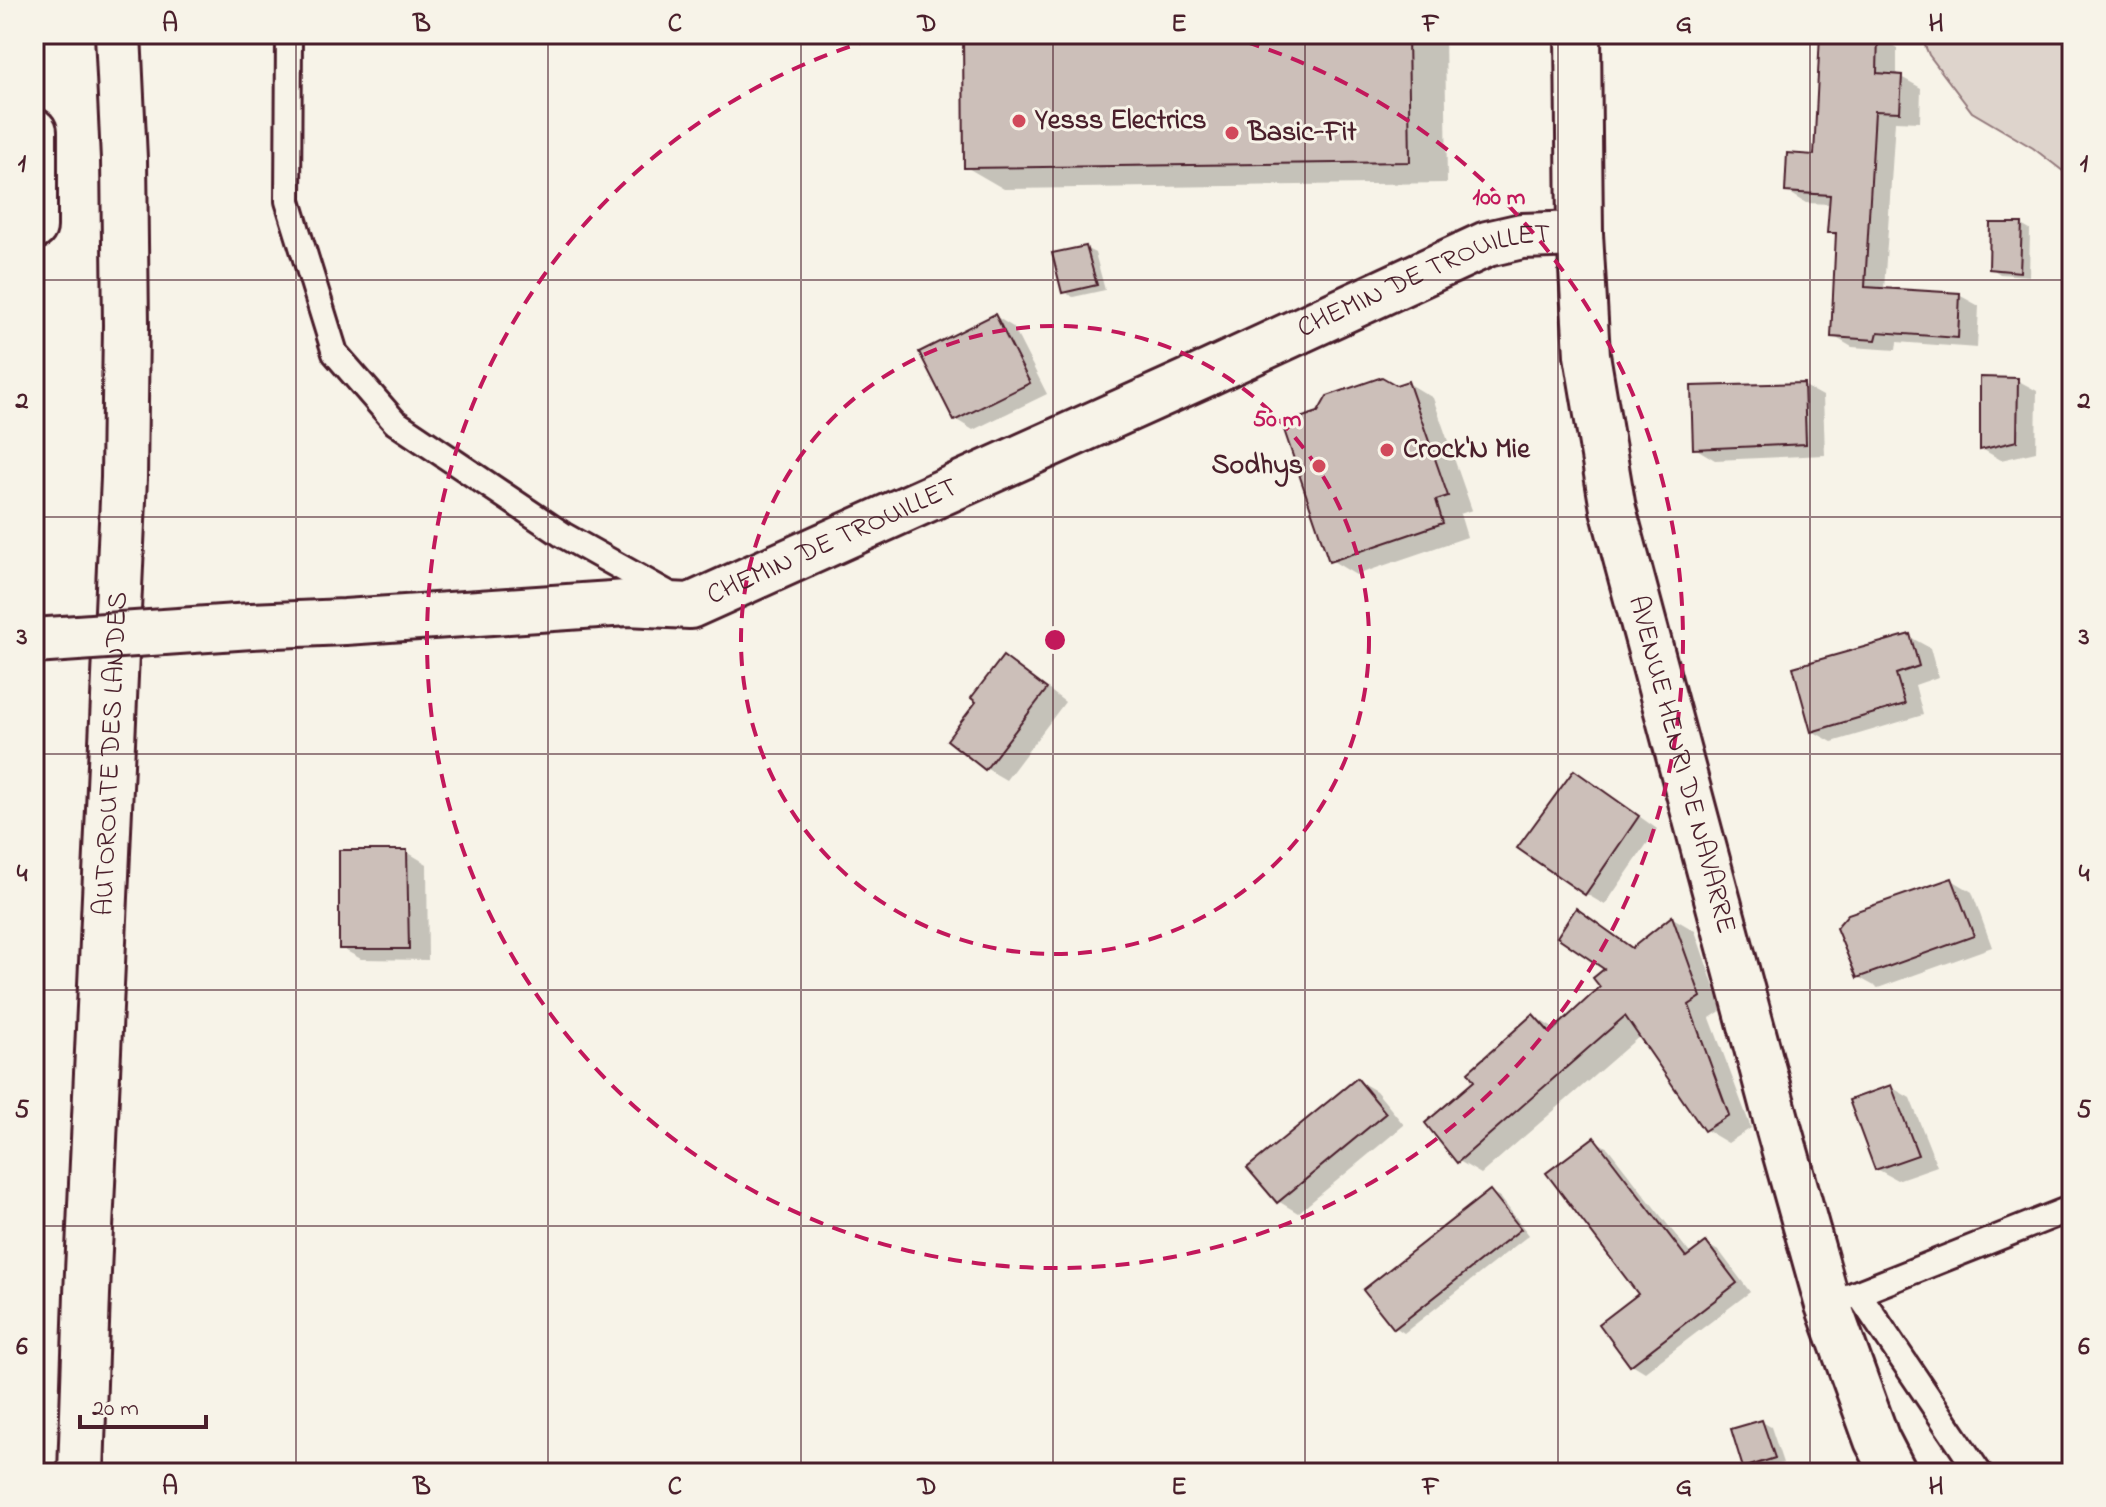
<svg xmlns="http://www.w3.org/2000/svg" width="2106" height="1507" viewBox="0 0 2106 1507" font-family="'Indie Flower',sans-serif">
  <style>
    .green { fill: #ded4cc; stroke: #947a7c; stroke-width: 2 }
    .shadow { fill: #0003 }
    .building { fill: #ccbfb9; stroke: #4a1f2b; stroke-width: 2 }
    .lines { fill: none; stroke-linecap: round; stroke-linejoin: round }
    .service-casing { stroke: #4a1f2b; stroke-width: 30 }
    .minor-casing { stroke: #4a1f2b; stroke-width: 50 }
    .primary-casing { stroke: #4a1f2b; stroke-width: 50 }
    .motorway-casing { stroke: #4a1f2b; stroke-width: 50 }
    .service { stroke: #f7f3e8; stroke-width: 24 }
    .minor { stroke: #f7f3e8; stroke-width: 44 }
    .primary { stroke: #f7f3e8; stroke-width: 44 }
    .motorway { stroke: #f7f3e8; stroke-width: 44 }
    .minor-bridge-casing { stroke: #4a1f2b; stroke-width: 50; stroke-linecap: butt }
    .minor-bridge { stroke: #f7f3e8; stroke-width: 44 }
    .grid { fill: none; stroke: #4a1f2b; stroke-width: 2; stroke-opacity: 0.55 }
    .ring { fill: none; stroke: #c2185b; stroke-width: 4; stroke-dasharray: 14 10 }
    .poi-dot { fill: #d1495b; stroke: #f7f3e8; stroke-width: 3 }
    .labels { text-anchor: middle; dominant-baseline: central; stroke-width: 6; stroke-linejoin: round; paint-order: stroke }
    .poi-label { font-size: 28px; font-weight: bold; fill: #4a1f2b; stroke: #f7f3e8; text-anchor: start }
    .street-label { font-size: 28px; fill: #4a1f2b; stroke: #f7f3e8 }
    .centre { fill: #c2185b; stroke: #f7f3e8; stroke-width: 4 }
    .ring-label { font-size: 24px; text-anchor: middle; font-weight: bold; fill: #c2185b; stroke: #f7f3e8; stroke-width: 6; stroke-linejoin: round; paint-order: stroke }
    .neatline { fill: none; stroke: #4a1f2b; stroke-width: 3 }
    .grid-label { font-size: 26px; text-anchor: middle; font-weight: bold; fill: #4a1f2b }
  </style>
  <rect width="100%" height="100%" fill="#f7f3e8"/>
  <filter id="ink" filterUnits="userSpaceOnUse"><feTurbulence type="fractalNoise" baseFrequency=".0125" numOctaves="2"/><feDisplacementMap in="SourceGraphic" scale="16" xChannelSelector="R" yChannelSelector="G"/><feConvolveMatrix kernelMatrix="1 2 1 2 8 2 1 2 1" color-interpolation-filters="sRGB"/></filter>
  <g filter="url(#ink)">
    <polygon class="green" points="1920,34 2072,34 2072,178 2033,148 1972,112 1929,55"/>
    <g class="shadow">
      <polygon points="965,34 1445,34 1447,183 1004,189 966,167"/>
      <polygon points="1822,34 1878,36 1897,48 1897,77 1901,77 1921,88 1920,122 1895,121 1884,290 1959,295 1979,306 1977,348 1897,342 1896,350 1852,347 1833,336 1837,236 1829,232 1831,204 1806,203 1787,191 1816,157"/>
      <polygon points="2021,225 2030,230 2029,276 2000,274 1991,268"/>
      <polygon points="1085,248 1095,253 1105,290 1073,297 1064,292"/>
      <polygon points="995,316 1013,327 1047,394 973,430 955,419"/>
      <polygon points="2017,380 2037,391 2036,452 2001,460 1982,449"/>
      <polygon points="1408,383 1433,398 1472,510 1460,514 1467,537 1356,575 1331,560 1396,387"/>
      <polygon points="1803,385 1823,396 1825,455 1715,460 1695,448"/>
      <polygon points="1910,637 1930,648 1938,677 1915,685 1923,715 1832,742 1812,731"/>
      <polygon points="1004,659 1023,670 1065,702 1006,780 987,769 950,740 979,702"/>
      <polygon points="1574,773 1594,784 1657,829 1605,905 1586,894 1520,847"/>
      <polygon points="407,852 427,864 428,960 361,959 341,948"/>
      <polygon points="1952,880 1972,892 1992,947 1878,988 1858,977"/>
      <polygon points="1577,911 1634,949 1673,918 1695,931 1722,1010 1710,1018 1751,1128 1728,1143 1706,1130 1641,1035 1481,1174 1459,1161 1477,1081 1533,1016 1556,1030 1603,988 1608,969"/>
      <polygon points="1357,1080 1376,1091 1404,1125 1298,1213 1278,1201"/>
      <polygon points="1891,1087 1910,1098 1937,1166 1897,1180 1877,1169"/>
      <polygon points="1594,1140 1608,1148 1692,1256 1706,1244 1720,1252 1750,1292 1645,1372 1632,1364 1641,1294"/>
      <polygon points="1490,1192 1500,1197 1529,1235 1404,1333 1395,1327"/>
      <polygon points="1762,1422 1771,1427 1783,1463 1754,1472 1745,1466"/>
    </g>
    <g class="building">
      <polygon points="963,34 1408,34 1410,162 964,168"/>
      <polygon points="1820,34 1878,34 1877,73 1902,75 1900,112 1875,111 1865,287 1960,293 1958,338 1878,332 1876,340 1831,337 1836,233 1827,233 1830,195 1785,192 1787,153 1814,155"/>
      <polygon points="1990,223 2022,223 2020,272 1989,269"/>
      <polygon points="1086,246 1097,285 1062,293 1052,253"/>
      <polygon points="995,314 1030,383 954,421 919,352"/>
      <polygon points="1382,377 1396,385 1408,381 1448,496 1436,500 1443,523 1329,562 1282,424 1318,412 1327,396"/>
      <polygon points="1980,377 2018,378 2017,441 1980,450"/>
      <polygon points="1804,383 1806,444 1693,449 1691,386"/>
      <polygon points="1910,634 1919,666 1896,674 1905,704 1811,732 1793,667"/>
      <polygon points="1003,656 1047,689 985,770 947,740 976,702 971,698"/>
      <polygon points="1574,770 1639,816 1585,895 1517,848"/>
      <polygon points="339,850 407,850 409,949 339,949"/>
      <polygon points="1952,878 1974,936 1857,978 1836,928 1848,914"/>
      <polygon points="1576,908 1632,948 1672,916 1701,997 1689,1005 1729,1115 1704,1131 1625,1016 1457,1163 1425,1123 1474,1081 1468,1072 1533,1014 1550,1033 1600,987 1593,978 1604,969 1557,937"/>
      <polygon points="1357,1078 1386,1113 1277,1203 1247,1168"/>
      <polygon points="1891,1085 1918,1155 1875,1170 1849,1100"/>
      <polygon points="1594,1137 1686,1257 1706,1242 1737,1283 1630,1366 1599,1324 1638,1294 1546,1173"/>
      <polygon points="1490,1190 1521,1229 1394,1329 1363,1290"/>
      <polygon points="1762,1420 1775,1458 1743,1468 1731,1429"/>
    </g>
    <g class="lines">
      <g class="service-casing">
        <g id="service">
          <polyline points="289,34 288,201 335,353 395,422 563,535 674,597"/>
          <polyline points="1858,1293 1979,1473"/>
          <polyline points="1828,1305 2072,1208"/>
        </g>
      </g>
      <g class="minor-casing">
        <g id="minor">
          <path id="s1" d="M251 626 345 622 627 603 690 606 1208 373 1487 244 1522 236 1580 234"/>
        </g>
      </g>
      <g class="primary-casing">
        <g id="primary">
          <path id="s2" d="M1578 34 1580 234 1587 355 1613 509 1779 1130 1828 1305 1877 1440 1894 1473"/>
        </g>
      </g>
      <g class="motorway-casing">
        <g id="motorway">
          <polyline points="34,131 34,227"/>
          <path id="s3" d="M81 1473 87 1294 124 478 126 325 124 159 118 34"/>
        </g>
      </g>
      <use href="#service" class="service"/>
      <use href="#minor" class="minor"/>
      <use href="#primary" class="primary"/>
      <use href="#motorway" class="motorway"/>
      <g class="minor-bridge-casing">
        <polyline id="minor-bridge" points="34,641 251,626"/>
      </g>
      <use href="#minor-bridge" class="minor-bridge"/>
    </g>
  </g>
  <path class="grid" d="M296 34V1473M548 34V1473M801 34V1473M1053 34V1473M1305 34V1473M1558 34V1473M1810 34V1473M34 280H2072M34 517H2072M34 754H2072M34 990H2072M34 1226H2072"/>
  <g class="ring">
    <circle cx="1055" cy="640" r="314"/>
    <path d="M1223 35A628 628 0 1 1 887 35"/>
  </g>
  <g class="poi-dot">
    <circle cx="1019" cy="121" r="8"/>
    <circle cx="1232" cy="133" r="8"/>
    <circle cx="1387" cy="450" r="8"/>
    <circle cx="1319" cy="466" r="8"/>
  </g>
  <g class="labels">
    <g class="poi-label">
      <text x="1035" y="121">Yesss Electrics</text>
      <text x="1248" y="133">Basic-Fit</text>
      <text x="1403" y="450">Crock'N Mie</text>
      <text x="1303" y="466" text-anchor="end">Sodhys</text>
    </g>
    <g class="street-label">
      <text stroke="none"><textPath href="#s1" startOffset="1244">CHEMIN DE TROUILLET</textPath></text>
      <text stroke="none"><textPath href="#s1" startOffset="596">CHEMIN DE TROUILLET</textPath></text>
      <text stroke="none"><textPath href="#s3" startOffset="720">AUTOROUTE DES LANDES</textPath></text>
      <text stroke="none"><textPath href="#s2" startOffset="742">AVENUE HENRI DE NAVARRE</textPath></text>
    </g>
  </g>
  <circle cx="1055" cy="640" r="12" class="centre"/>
  <g class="ring-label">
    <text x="1499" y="204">100 m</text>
    <text x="1277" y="426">50 m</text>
  </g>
  <rect width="2106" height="1507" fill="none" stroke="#f7f3e8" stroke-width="88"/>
  <path d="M80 1415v12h126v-12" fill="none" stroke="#4a1f2b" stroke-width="4"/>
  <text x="92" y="1415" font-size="24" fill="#4a1f2b" stroke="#f7f3e8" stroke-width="6" paint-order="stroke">20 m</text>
  <rect x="44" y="44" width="2018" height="1419" class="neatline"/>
  <g class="grid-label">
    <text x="170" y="31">A</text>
    <text x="422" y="31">B</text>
    <text x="675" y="31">C</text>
    <text x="927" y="31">D</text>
    <text x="1179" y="31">E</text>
    <text x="1431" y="31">F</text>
    <text x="1684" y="31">G</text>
    <text x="1936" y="31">H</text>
    <text x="22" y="171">1</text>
    <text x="2084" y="171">1</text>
    <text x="22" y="408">2</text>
    <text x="2084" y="408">2</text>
    <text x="22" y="644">3</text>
    <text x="2084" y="644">3</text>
    <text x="22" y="881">4</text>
    <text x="2084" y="881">4</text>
    <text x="22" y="1117">5</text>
    <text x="2084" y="1117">5</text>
    <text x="22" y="1354">6</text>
    <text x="2084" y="1354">6</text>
    <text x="170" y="1494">A</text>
    <text x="422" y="1494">B</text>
    <text x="675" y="1494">C</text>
    <text x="927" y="1494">D</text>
    <text x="1179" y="1494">E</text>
    <text x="1431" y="1494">F</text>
    <text x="1684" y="1494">G</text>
    <text x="1936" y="1494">H</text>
  </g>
</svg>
